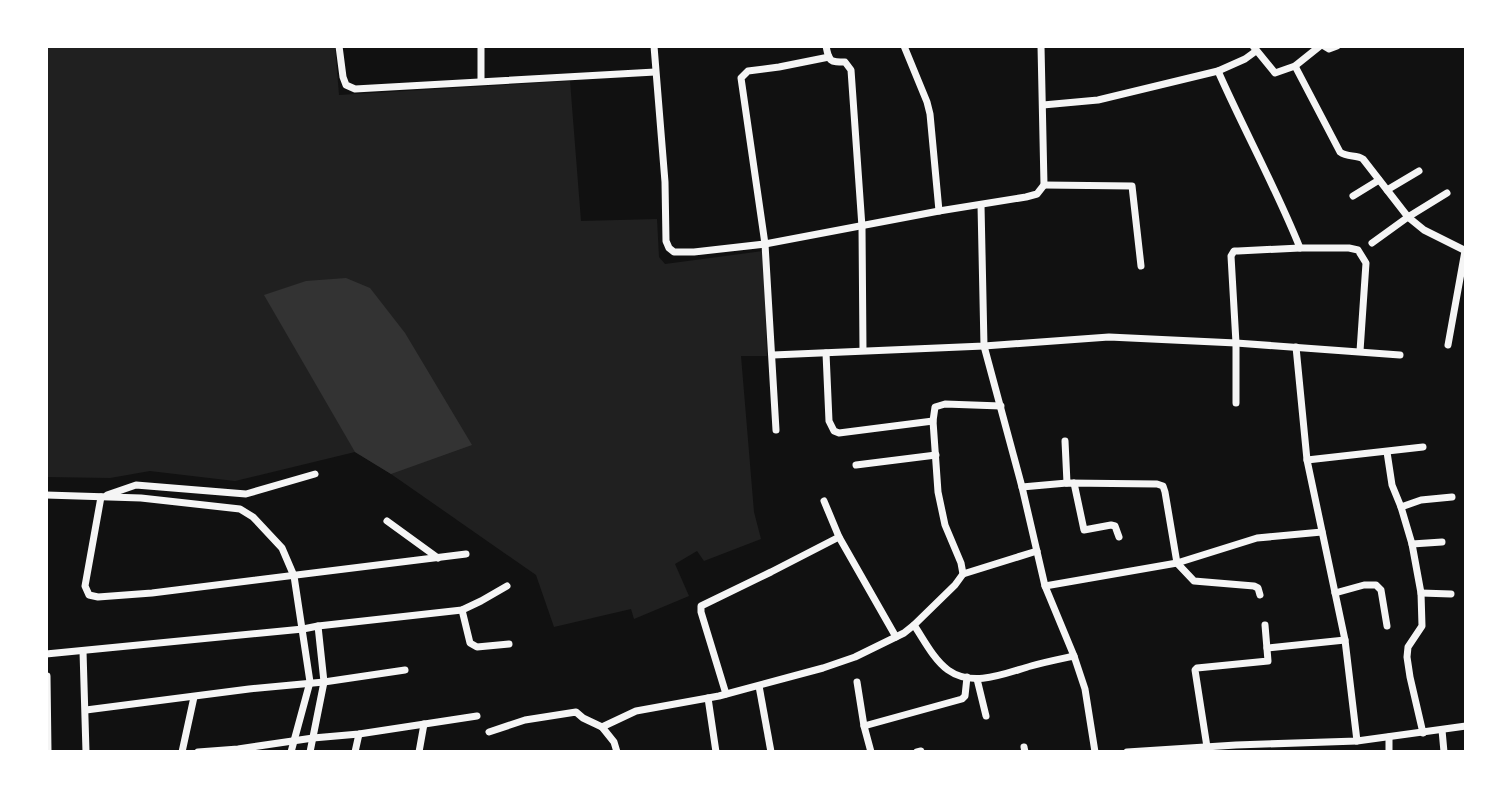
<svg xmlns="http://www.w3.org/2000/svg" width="1512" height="798" viewBox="0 0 1512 798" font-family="'IBM Plex Sans',sans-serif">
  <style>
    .green { fill: #202020 }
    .water { fill: #333 }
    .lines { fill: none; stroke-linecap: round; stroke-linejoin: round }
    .minor { stroke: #f5f5f5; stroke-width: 7 }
  </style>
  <rect width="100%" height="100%" fill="#111"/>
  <polygon class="green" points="46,46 335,46 339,95 570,81 581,221 657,219 659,257 665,264 763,251 767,356 741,356 754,512 761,539 704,561 697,551 675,564 689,596 634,619 631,609 554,627 536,575 391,474 355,452 235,481 150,471 110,478 46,477"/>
  <polygon class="water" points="346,278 370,288 405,333 472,445 391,474 355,452 264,295 306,281"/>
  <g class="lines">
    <g class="minor">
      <polyline points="339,46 343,77 346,85 355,89 655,72"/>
      <polyline points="481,46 481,81"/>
      <polyline points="654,46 665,182 666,241 669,248 674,252 694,252 765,244 939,211 1026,197 1037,194 1044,185 1041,46"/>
      <path d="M826 46C829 62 830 62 845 62L851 70 862 227 863 350"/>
      <polyline points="904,46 927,102 930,114 939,211"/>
      <polyline points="1253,46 1275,73 1295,66 1320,46"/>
      <polyline points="1324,46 1329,49 1337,46"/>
      <path d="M1295 66 1340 152C1348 158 1356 154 1363 159L1408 217 1424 230 1466 251"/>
      <path d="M1218 71C1244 130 1276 188 1300 248L1238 251H1234L1231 256 1236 343V403"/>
      <polyline points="1043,105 1098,100 1218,71 1245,59 1256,51"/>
      <polyline points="1044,185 1132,186 1141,266"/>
      <polyline points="1387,190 1419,171"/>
      <polyline points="1353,196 1379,180"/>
      <polyline points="981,205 984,346 1022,487 1045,586 1074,656"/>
      <polyline points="1372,243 1408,217 1447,193"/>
      <polyline points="1300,248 1349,248 1358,250 1366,263 1360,351"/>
      <polyline points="1448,345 1465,251"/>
      <polyline points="1296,347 1307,460 1345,640 1357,741"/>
      <polyline points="826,353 829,421 834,431 839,433 933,421"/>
      <polyline points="773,355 984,346 1109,337 1236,343 1400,355"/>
      <polyline points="776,430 765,244 741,78 748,71 779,67 829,57"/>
      <polyline points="1065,441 1067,483"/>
      <polyline points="1387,452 1392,485 1401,507 1412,544 1421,593 1422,626 1408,647 1407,657 1410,677 1423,733"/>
      <polyline points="1307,460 1423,447"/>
      <polyline points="856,465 936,455"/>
      <polyline points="1074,483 1084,530 1111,525 1115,526 1119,537"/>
      <polyline points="1022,487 1067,483 1157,484 1163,486 1165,492 1177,563 1194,581 1254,586 1258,588 1260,595"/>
      <polyline points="46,495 141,498 240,509 253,517 282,548 294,576 310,682 291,752"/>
      <polyline points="107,495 136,485 246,494 315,474"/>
      <polyline points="101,497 85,586 89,595 98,597 152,593 466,554"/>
      <polyline points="824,501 839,537 896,637"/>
      <polyline points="1401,507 1421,500 1452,497"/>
      <polyline points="387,521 438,558"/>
      <polyline points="1412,544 1442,542"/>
      <polyline points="963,574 961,563 945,525 938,492 933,421 935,407 945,404 1001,406"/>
      <polyline points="1045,586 1177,563 1257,538 1322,532"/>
      <polyline points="1335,593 1364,585 1376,585 1381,590 1387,626"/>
      <polyline points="1421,593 1451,594"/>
      <polyline points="462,610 470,643 477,647 509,644"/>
      <polyline points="914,625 955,585 963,574 1037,551"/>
      <polyline points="1267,648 1345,640"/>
      <polyline points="83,651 86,752"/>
      <polyline points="46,654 303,629 318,626 462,610 481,601 507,586"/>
      <polyline points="47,676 48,752"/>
      <polyline points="977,679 986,716"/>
      <polyline points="857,682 864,726 871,752"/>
      <polyline points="759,686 771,752"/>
      <polyline points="726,694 701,612 701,606 771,572 839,537"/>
      <polyline points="708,698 716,752"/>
      <polyline points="86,710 249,689 324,682 405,670"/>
      <polyline points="864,726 962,699 965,696 967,677"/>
      <polyline points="1442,730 1444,752"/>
      <polyline points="489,732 525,720 576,712 583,718 602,727"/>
      <polyline points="1389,737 1389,752"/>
      <polyline points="1024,747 1025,752"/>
      <polyline points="1207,747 1195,670 1197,668 1268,661 1265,625"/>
      <polyline points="182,752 194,697"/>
      <polyline points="198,752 238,749 313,738 359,734 477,716"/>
      <polyline points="310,752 324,682 318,626"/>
      <polyline points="355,752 359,734"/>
      <polyline points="419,752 424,724"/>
      <path d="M617 752 614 742 602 727 636 711 719 696 823 668 855 657 904 633 914 625C924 640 934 660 948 670 973 688 1006 673 1031 666 1045 662 1060 659 1074 656L1085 689 1095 752"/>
      <polyline points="917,752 921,751"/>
      <polyline points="1127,752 1236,745 1357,741 1466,726"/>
    </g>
  </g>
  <rect width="1512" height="798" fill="none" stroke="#ffffff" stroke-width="96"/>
</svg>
